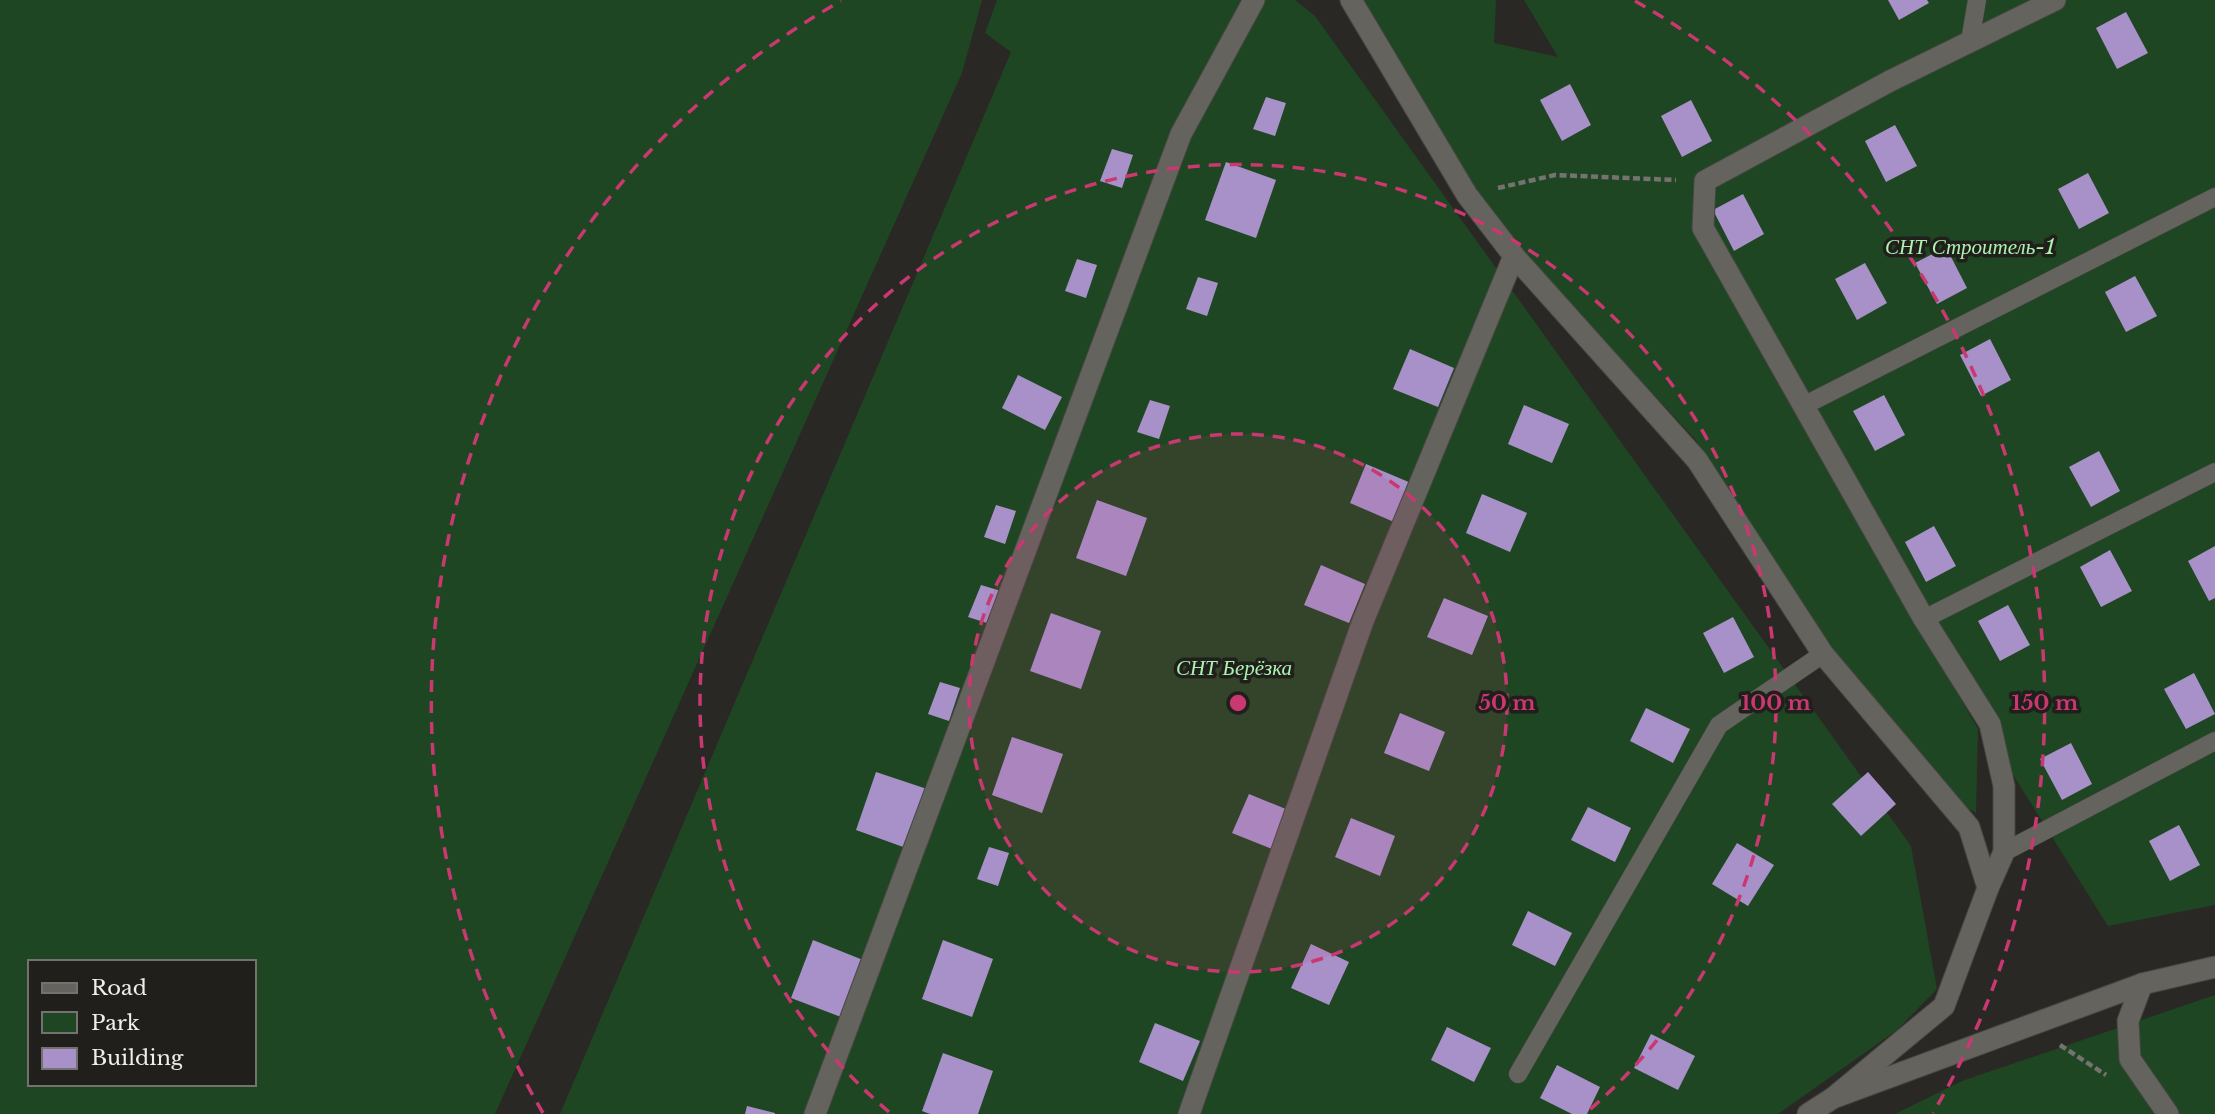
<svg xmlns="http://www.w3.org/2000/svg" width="2215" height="1114" viewBox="0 0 2215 1114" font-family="'Libre Baskerville',serif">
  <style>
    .green { fill: #1f4622; fill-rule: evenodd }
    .building { fill: #a891c9 }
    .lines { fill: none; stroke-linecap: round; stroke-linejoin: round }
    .lane-casing { stroke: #474643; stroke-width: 19 }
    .street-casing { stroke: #474643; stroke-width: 23 }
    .path { stroke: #757370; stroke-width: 4.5; stroke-dasharray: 7 3.5; stroke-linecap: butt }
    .lane { stroke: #64635e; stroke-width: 18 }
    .street { stroke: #64635e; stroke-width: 21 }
    .ring { fill: none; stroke: #c93871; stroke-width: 3.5; stroke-dasharray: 12 9 }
    .labels { text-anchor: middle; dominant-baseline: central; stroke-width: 7; stroke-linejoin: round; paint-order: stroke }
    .park-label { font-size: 21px; font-style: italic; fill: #adf3b0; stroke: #201f1b }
    .centre { fill: #c93871; stroke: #201f1b; stroke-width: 3.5 }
    .ring-label { font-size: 21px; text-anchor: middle; font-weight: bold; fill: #c93871; stroke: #201f1b; stroke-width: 7; stroke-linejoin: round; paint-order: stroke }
  </style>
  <rect width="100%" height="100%" fill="#2a2825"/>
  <g class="green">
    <path d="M0 0H982L962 73 495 1114H0ZM30 962H254V1084H30Z"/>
    <polygon points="997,0 1295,0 1315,16 1911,846 1937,989 1897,1030 1778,1114 560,1114 1011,52 985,33"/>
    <polygon points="1362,0 1496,0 1494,43 1558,57 1524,0 2215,0 2215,905 2108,926 1907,606 1978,729 1976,813 1957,802 1831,651 1695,439 1521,251 1456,160"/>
    <polygon points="2215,995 2215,1114 1895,1114 1962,1081"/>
  </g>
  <g class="building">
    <polygon points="1888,0 1927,0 1929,3 1899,20"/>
    <polygon points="2126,12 2148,53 2117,69 2096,28"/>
    <polygon points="1570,84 1591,125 1562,141 1540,100"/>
    <polygon points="1266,97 1286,103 1275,136 1253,129"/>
    <polygon points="1691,100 1712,141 1682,157 1661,116"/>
    <polygon points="1895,125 1917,166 1886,182 1865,141"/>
    <polygon points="1112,149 1133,155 1122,188 1100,181"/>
    <polygon points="1226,162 1276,180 1256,238 1205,220"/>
    <polygon points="2088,173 2109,213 2079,229 2058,189"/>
    <polygon points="1743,194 1764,234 1734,251 1713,210"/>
    <polygon points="1946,247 1967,288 1937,304 1915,263"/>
    <polygon points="1077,259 1097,265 1086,298 1065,291"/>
    <polygon points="1865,263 1887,303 1857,320 1835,279"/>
    <polygon points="2135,276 2157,316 2126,332 2105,292"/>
    <polygon points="1198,277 1218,283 1207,316 1186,309"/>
    <polygon points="1990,339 2011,380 1981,396 1960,355"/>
    <polygon points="1410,349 1454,368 1438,407 1393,389"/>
    <polygon points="1018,375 1062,397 1045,430 1002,408"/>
    <polygon points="1884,395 1905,435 1875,451 1853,411"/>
    <polygon points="1150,400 1170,406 1159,439 1137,432"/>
    <polygon points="1524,405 1569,424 1552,463 1508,444"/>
    <polygon points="2099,451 2120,491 2091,507 2069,467"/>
    <polygon points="1366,464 1411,483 1394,522 1350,503"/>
    <polygon points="1482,494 1527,513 1510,552 1466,533"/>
    <polygon points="1097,500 1147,518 1126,576 1076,558"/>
    <polygon points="996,505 1016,511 1005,544 984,537"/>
    <polygon points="1934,526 1956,566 1926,582 1905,542"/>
    <polygon points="2215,546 2215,598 2209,601 2188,561"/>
    <polygon points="2110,550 2132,591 2101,607 2080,567"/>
    <polygon points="1321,565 1365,584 1349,623 1304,605"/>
    <polygon points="981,585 1001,591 990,624 968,617"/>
    <polygon points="1444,598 1488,616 1472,655 1427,637"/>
    <polygon points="2008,605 2030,645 2000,661 1978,621"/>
    <polygon points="1051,613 1101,631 1081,689 1030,671"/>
    <polygon points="1733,617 1754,657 1724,673 1703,633"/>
    <polygon points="2194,673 2215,714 2186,729 2164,689"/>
    <polygon points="940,682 960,688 949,721 928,714"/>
    <polygon points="1646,708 1690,729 1673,763 1630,741"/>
    <polygon points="1400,713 1445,732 1429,771 1384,753"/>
    <polygon points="1012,737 1063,754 1042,813 992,795"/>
    <polygon points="2071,743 2092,784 2062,800 2040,759"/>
    <polygon points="876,772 927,789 906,848 856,830"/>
    <polygon points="1868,772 1896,804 1861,836 1832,804"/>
    <polygon points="1249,794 1293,812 1277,851 1232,833"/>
    <polygon points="1588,807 1631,828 1615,862 1571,840"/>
    <polygon points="1351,818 1395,836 1380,876 1335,857"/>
    <polygon points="2179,825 2200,865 2170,881 2149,841"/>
    <polygon points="1737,843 1774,865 1748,906 1712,884"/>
    <polygon points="989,847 1009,853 998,886 977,879"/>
    <polygon points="1528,911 1572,933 1555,966 1512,945"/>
    <polygon points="813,940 863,960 841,1017 791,998"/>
    <polygon points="943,940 993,959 972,1017 922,999"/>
    <polygon points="1311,944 1349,962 1329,1005 1291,988"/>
    <polygon points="1155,1023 1200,1041 1183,1081 1139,1062"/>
    <polygon points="1447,1027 1491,1048 1474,1082 1431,1060"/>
    <polygon points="1651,1034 1695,1056 1678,1090 1634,1068"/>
    <polygon points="943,1053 993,1071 978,1114 930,1114 922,1111"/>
    <polygon points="1557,1065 1600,1087 1587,1114 1572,1114 1540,1098"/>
    <polygon points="747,1106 775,1113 775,1114 745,1114"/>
  </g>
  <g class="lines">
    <g class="lane-casing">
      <g id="lane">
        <polyline points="1970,41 1977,0"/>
        <polyline points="1803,406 2215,197"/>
        <polyline points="1924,619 2215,472"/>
        <polyline points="2004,852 2215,741"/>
        <polyline points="1518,1074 1719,725 1823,654"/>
      </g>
    </g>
    <g class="street-casing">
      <g id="street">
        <polyline points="1351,0 1467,195 1514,256 1697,460 1823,654 1969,827 1988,888 1944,1006 1833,1098"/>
        <polyline points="1988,888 2004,852 2004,786 1990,724 1924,619 1703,228 1705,181 1890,81 2055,0"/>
        <polyline points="2142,984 2128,1021 2130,1059 2168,1114"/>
        <polyline points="815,1114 1181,134 1254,0"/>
        <polyline points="1189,1114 1363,621 1514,256"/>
        <polyline points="1808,1114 1833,1098 2142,984 2215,967"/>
      </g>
    </g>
    <g class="path">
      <polyline points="1498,188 1555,175 1676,180"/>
      <polyline points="2060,1045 2106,1075"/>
    </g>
    <use href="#lane" class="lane"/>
    <use href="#street" class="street"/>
  </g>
  <circle cx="1238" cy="703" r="269" fill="#c93871" fill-opacity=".12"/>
  <g class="ring">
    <circle cx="1238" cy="703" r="269"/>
    <path d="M889 1112A538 538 0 1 1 1587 1112"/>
    <path d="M543 1113A807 807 0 0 1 841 1M1635 1A807 807 0 0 1 1933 1113"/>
  </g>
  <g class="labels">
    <g class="park-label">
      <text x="1970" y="247">СНТ Строитель-1</text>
      <text x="1234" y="668">СНТ Берёзка</text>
    </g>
  </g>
  <circle cx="1238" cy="703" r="10" class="centre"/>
  <g class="ring-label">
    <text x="1507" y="710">50 m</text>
    <text x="1776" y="710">100 m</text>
    <text x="2045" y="710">150 m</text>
  </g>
  <rect x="28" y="960" width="228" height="126" fill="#201f1b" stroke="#73726e" stroke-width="2"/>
  <rect x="42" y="983" width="35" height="10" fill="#64635e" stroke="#73726e" stroke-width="2"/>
  <text x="91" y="995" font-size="21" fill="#efeeeb">Road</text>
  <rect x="42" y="1012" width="35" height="21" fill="#1f4622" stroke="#73726e" stroke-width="2"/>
  <text x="91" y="1030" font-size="21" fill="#efeeeb">Park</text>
  <rect x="42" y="1048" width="35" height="21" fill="#a891c9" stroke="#73726e" stroke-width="2"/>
  <text x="91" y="1065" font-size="21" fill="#efeeeb">Building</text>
</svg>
